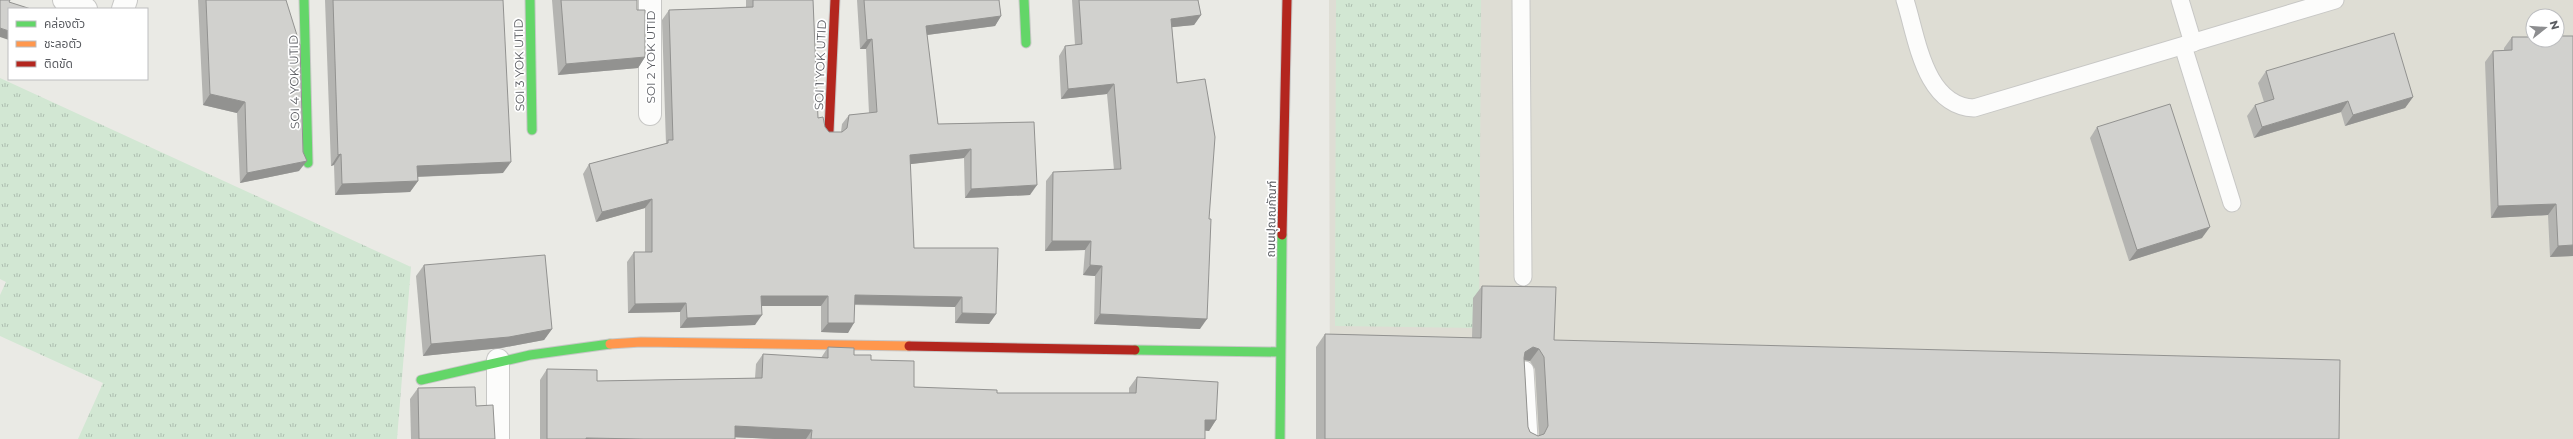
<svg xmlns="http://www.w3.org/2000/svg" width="2573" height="439" viewBox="0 0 2573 439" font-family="Montserrat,'Noto Sans Thai',sans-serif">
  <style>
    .education { fill: #deddd4; fill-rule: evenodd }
    .grass { fill: url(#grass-tufts) }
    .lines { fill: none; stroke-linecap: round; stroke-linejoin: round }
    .lane-casing { stroke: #c7c7c5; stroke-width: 19 }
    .street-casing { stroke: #c7c7c5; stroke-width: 24 }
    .fast-casing { stroke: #c7c7c6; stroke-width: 11 }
    .slow-casing { stroke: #c7c7c6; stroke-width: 11 }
    .jam-casing { stroke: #c7c7c6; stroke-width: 11 }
    .lane { stroke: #fcfcfb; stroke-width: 17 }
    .street { stroke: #fcfcfb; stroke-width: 22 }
    .fast { stroke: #63d668; stroke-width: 9 }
    .slow { stroke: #ff974d; stroke-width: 9 }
    .jam { stroke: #b3261e; stroke-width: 9 }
    .wall { fill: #b4b4b1; fill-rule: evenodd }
    .shaded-wall { fill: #929290 }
    .building { fill: #d1d1ce; stroke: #929290; fill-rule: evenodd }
    .labels { text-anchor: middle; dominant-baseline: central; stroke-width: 3.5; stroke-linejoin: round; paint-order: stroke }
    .street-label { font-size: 12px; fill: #5b5d62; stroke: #fff }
  </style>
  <defs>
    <pattern id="grass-tufts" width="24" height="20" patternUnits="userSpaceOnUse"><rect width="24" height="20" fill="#d2e7d3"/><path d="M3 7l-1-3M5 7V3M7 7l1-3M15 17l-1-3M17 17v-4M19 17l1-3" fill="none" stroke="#adbeaf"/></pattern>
  </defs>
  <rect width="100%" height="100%" fill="#eaeae5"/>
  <path class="education" d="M1329 0H2573V439H1330ZM2533 16H2557V40H2533Z"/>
  <g class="grass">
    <polygon points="1336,0 1481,0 1479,328 1335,326"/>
    <polygon points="0,78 411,267 397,439 78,439 103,383 0,336 0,295 6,282 0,279"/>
  </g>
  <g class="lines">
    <g class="lane-casing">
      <g id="lane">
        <polyline points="1521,0 1523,277"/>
        <path d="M1905 0C1917 37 1924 106 1974 108L2335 0"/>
        <polyline points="2180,0 2193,43"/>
        <polyline points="2183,46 2232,203"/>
        <polyline points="1525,370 1529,439"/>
      </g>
    </g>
    <g class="street-casing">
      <g id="street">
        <polyline points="64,0 86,9"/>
        <polyline points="650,0 650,114"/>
        <polyline points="123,9 126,0"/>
        <polyline points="498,439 498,360"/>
      </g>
    </g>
    <g class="fast-casing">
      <g id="fast">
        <polyline points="304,0 308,163"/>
        <polyline points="530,0 532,130"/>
        <polyline points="1024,0 1026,43"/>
        <polyline points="1135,350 1280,352"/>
        <polyline points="421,380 530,355 610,344"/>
        <polyline points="1280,439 1282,235"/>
      </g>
    </g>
    <g class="slow-casing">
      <polyline id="slow" points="610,344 641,342 909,346"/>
    </g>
    <g class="jam-casing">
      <g id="jam">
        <polyline points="829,131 835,0"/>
        <polyline points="1282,235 1287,0"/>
        <polyline points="909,346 1135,350"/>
      </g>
    </g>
    <use href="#lane" class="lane"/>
    <use href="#street" class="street"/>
    <use href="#fast" class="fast"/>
    <use href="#slow" class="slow"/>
    <use href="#jam" class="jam"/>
  </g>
  <g class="wall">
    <polygon points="198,0 286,0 299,171 240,183 237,113 203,105"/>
    <polygon points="325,0 503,0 503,173 418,177 418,181 410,192 335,195 334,165 331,166"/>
    <polygon points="552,0 637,0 637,10 645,57 638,68 558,75"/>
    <polygon points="746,0 813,0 818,118 829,132 841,132 842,124 849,115 869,113 866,49 860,49 857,0 999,0 1001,16 995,26 927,35 938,124 1034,122 1030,195 965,198 964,158 910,164 914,248 996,314 989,324 955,323 955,307 855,305 848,333 821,332 821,306 761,306 755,325 680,328 680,312 628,313 627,262 634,252 645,252 645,208 596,222 583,174 589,164 666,144 662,20 669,10 746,7"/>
    <polygon points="1072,0 1198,0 1201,15 1194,25 1172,27 1200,329 1094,324 1095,276 1083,275 1085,250 1045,251 1046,181 1053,172 1114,170 1107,94 1061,99 1059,56 1065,46 1075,45"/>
    <polygon points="2512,37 2573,256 2550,257 2548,215 2491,218 2485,62 2493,51 2504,50 2504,48"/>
    <polygon points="2266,71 2413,97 2405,108 2345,126 2341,112 2254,138 2247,116 2255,105 2264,102 2258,83"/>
    <polygon points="2097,127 2202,238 2129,261 2090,138"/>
    <polygon points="424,265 552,329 544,340 501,348 423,356 416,276"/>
    <path d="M1482 286 1554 340 2339 439H1316V347L1325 334 1472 338 1473 298ZM1524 360 1530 361 1535 369 1539 436H1538L1530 432 1528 427Z"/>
    <polygon points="828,347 854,355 871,360 914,387 997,393 1129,393 1129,388 1137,377 1216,420 1209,431 1205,430 1205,439 775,439 735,437 735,439 540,439 540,380 547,369 597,381 755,378 756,364 763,354 821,358"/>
    <polygon points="418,388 476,406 495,439 411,439 410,399"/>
  </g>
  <g class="shaded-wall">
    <polygon points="1201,15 1194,25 1164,28 1171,19"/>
    <polygon points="1001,16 995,26 919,36 926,26"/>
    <polygon points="0,28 9,31 9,40 0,37"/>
    <polygon points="872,39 866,49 860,49 867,40"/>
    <polygon points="645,57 638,68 558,75 566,64"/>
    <polygon points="1114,84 1107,94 1061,99 1068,89"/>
    <polygon points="210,94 245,102 237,113 203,105"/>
    <polygon points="2413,97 2405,108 2345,126 2353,115"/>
    <polygon points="2348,101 2341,112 2254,138 2262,127"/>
    <polygon points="971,149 964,158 903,165 910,155"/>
    <polygon points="341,154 334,165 331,166 338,155"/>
    <polygon points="307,161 299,171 240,183 247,173"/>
    <polygon points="511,162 503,173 410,177 417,166"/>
    <polygon points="418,181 410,192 335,195 342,184"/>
    <polygon points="1037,185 1030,195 965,198 971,189"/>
    <polygon points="652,199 645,208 596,222 602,212"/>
    <polygon points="2556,204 2548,215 2491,218 2498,206"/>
    <polygon points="2210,227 2202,238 2129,261 2137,250"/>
    <polygon points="1052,241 1091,241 1085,250 1045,251"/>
    <polygon points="2573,245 2573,256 2550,257 2558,246"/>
    <polygon points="1090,265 1102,266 1095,276 1083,275"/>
    <polygon points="855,295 962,297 955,307 848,304"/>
    <polygon points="761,296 828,296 821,306 754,306"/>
    <polygon points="686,303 680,312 628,313 635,304"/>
    <polygon points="962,313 996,314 989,324 955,323"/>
    <polygon points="1100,314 1207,319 1200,329 1094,324"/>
    <polygon points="762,315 755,325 680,328 687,318"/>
    <polygon points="828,323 854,323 848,333 821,332"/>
    <polygon points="552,329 544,340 501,348 423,356 431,344"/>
    <polygon points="1533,347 1539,349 1530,361 1524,360 1516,365 1525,352"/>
    <polygon points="1205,420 1216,420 1209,431 1198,430"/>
    <polygon points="735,426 812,430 806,439 775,439 728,437"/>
    <polygon points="586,438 643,438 585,439"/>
  </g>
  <g class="building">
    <polygon points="0,0 10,0 9,2 31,9 9,9 9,31 0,28"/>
    <polygon points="206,0 286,0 300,45 303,152 307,161 247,173 245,102 210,94"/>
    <polygon points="333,0 503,0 511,162 417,166 418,181 342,184 341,154 338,155"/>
    <polygon points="561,0 637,0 637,10 645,10 645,57 566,64"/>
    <polygon points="753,0 813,0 818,118 823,117 825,127 829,132 842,132 847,128 849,115 877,112 872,39 867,40 864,0 999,0 1001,16 926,26 938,124 1034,122 1037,185 971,189 971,149 910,155 914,248 998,248 996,314 962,313 962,297 855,295 854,323 828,323 828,296 761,296 762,315 687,318 686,303 635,304 634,252 652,252 652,199 602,212 589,164 668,143 668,140 673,140 669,10 753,7"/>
    <polygon points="1079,0 1198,0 1201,15 1171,19 1177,83 1205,79 1215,137 1209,219 1211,219 1207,319 1100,314 1102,266 1090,265 1091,241 1052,241 1053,172 1121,169 1114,84 1068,89 1065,46 1082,44"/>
    <polygon points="2394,33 2413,97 2353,115 2348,101 2262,127 2255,105 2274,99 2266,71"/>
    <polygon points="2557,36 2573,36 2573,245 2558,246 2556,204 2498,206 2493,51 2512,50 2512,37 2533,37 2533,40 2557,40"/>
    <polygon points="2170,104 2210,227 2137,250 2097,127"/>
    <polygon points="545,255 552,329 509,337 431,344 424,265"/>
    <path d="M1482 286 1556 287 1554 340 2340 360 2339 439H1325V334L1481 338ZM1533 347 1539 349 1544 357 1548 426 1544 434 1538 436 1530 432 1528 427 1524 358 1525 352Z"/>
    <polygon points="828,347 854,348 854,355 871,355 871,360 914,361 914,387 997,390 997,393 1136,393 1137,377 1218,382 1216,420 1205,420 1205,439 811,439 812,430 735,426 735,439 643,439 586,438 586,439 547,439 547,369 597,370 597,381 762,378 763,354 828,358"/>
    <polygon points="475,387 476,406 493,405 495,439 419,439 418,388"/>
  </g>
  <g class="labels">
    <g class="street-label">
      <text transform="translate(650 57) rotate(-90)">SOI 2 YOK UTID</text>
      <text transform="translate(519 65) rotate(-91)">SOI 3 YOK UTID</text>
      <text transform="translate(820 65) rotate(-88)">SOI 1 YOK UTID</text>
      <text transform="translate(294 82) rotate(-91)">SOI 4 YOK UTID</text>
      <text transform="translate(1271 219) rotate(-89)">ถนนปุณณกัณฑ์</text>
    </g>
  </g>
  <rect x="8" y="8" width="140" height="72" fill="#ffffff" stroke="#bdbec0"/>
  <rect x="16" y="21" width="20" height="6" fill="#63d668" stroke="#bdbec0"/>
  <text x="44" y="28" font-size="12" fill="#5b5d62">คล่องตัว</text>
  <rect x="16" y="41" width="20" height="6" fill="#ff974d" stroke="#bdbec0"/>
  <text x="44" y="48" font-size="12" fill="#5b5d62">ชะลอตัว</text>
  <rect x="16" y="61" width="20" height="6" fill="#b3261e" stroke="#bdbec0"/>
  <text x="44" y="68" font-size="12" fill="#5b5d62">ติดขัด</text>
  <g transform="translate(2545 28) rotate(73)"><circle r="19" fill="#ffffff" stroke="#bdbec0"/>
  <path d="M0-3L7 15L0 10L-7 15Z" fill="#8d8e90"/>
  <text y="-6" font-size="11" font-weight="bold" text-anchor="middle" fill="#5b5d62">N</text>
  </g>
</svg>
